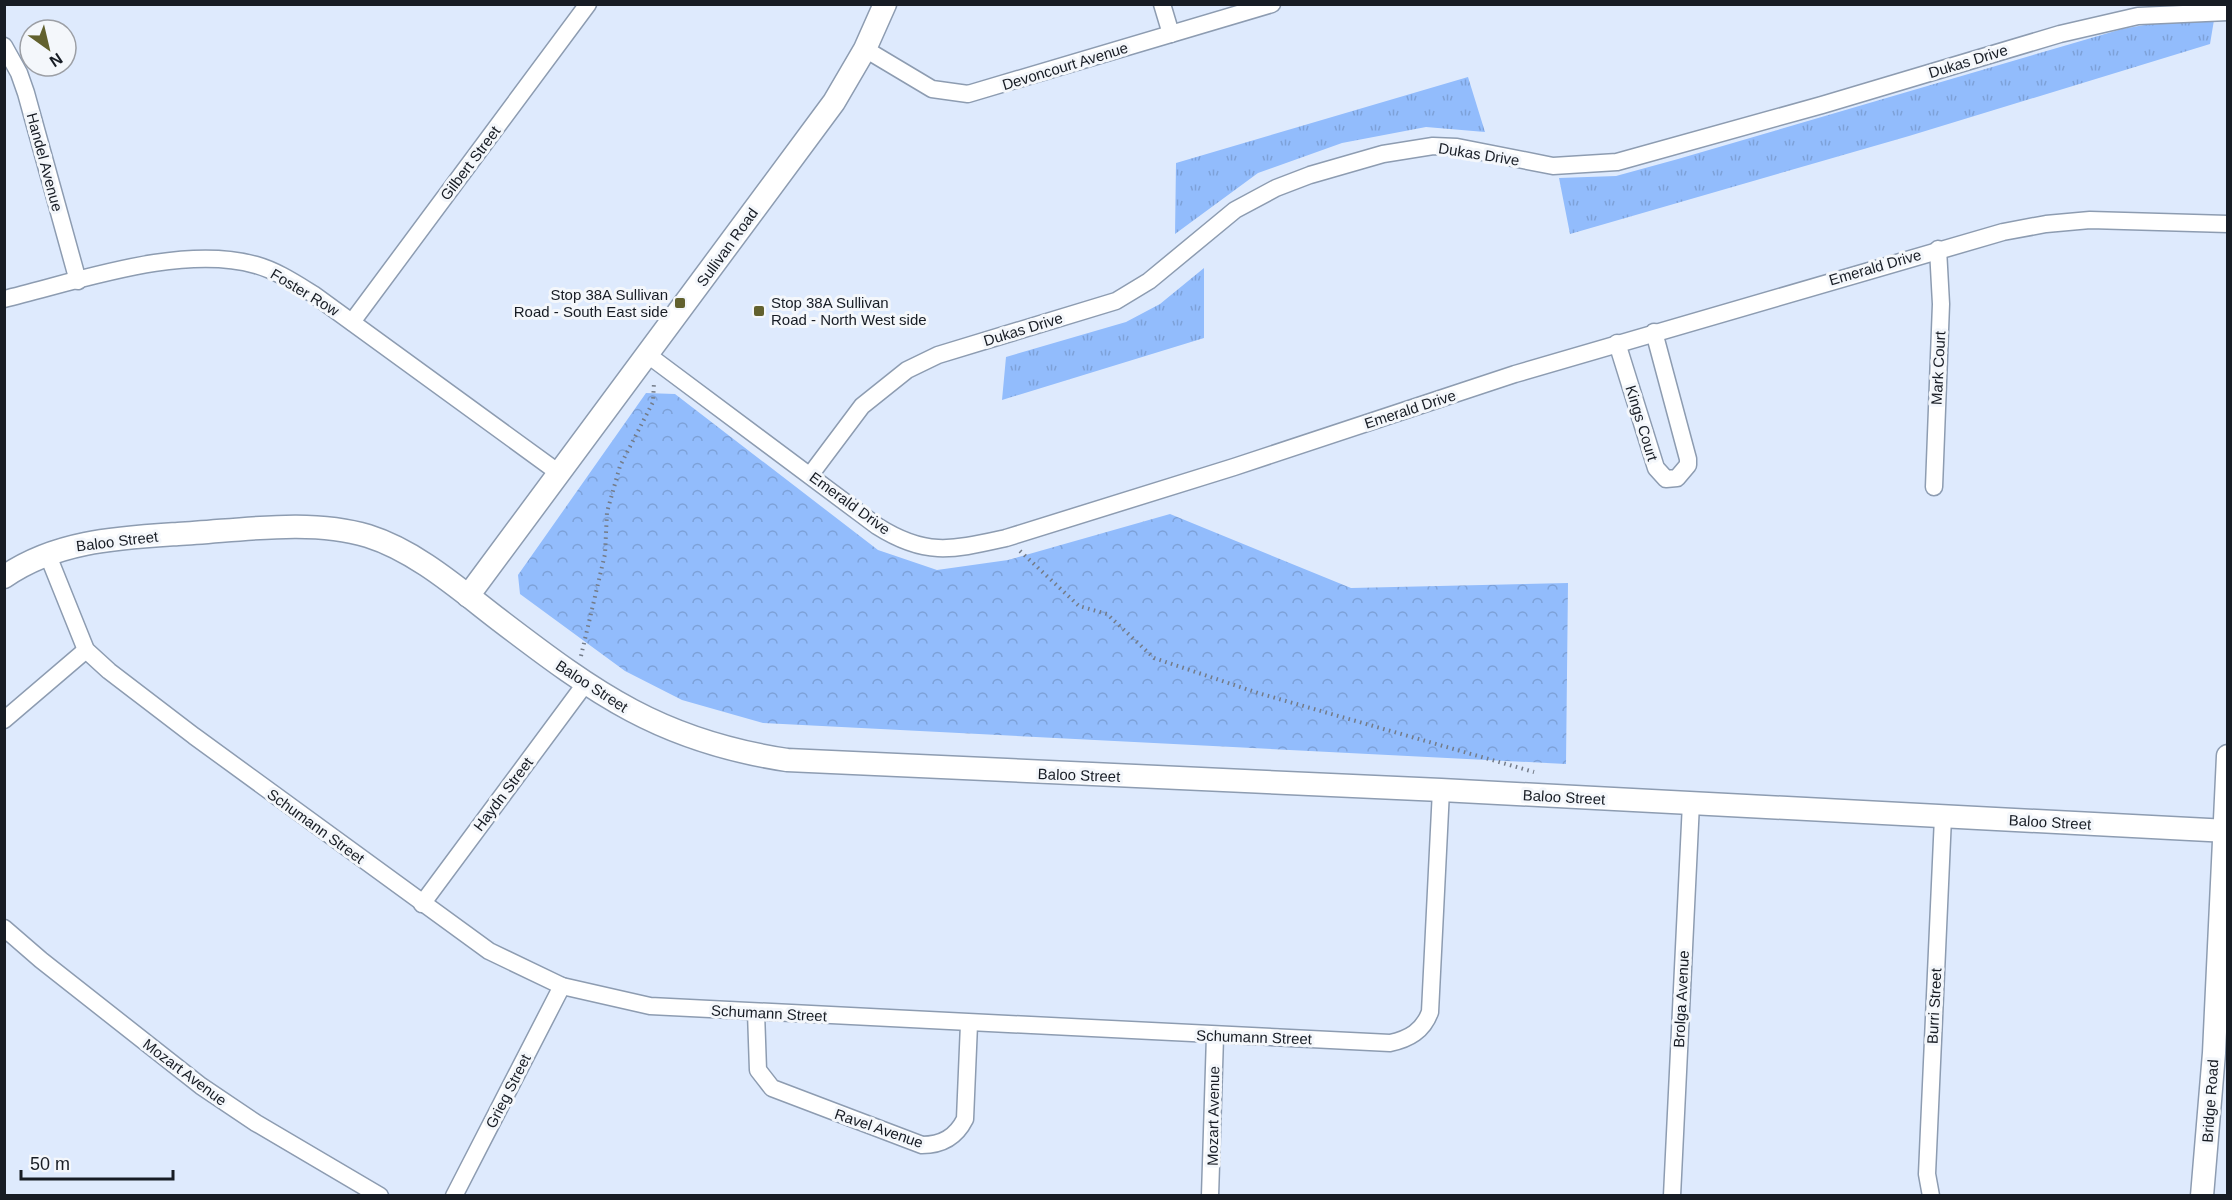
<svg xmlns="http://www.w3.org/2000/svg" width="2232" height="1200" viewBox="0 0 2232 1200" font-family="Helvetica,sans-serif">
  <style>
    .grass { fill: url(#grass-tufts) }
    .park { fill: url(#park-crowns) }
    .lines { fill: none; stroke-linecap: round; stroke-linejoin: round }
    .street-casing { stroke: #8d9cb1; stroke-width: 19 }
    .secondary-casing { stroke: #8d9cb1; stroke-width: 25 }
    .path { stroke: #737b88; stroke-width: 4; stroke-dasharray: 1.5 4.5; stroke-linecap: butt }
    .street { stroke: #fff; stroke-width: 16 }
    .secondary { stroke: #fff; stroke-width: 22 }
    .poi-dot { fill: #62612e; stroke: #f4f7fb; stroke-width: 2 }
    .labels { text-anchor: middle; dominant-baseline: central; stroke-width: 6; stroke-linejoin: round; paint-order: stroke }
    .street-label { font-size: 15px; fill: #171c24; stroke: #f4f7fb }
    .poi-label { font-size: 15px; fill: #171c24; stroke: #f4f7fb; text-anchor: end }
  </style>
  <defs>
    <pattern id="grass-tufts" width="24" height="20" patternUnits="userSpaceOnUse" patternTransform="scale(1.5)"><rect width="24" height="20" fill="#92bcfc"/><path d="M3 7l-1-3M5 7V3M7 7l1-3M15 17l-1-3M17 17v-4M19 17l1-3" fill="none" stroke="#7da1d8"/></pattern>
    <pattern id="park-crowns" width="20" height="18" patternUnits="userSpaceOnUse" patternTransform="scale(1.5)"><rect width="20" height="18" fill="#92bcfc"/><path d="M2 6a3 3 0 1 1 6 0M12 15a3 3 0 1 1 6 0" fill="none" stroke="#7da1d8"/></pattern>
  </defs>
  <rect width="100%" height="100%" fill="#deeafd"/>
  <g class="grass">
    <polygon points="2214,20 2210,44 1909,136 1570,234 1559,178 1616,176 1678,159 2122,29 2161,22"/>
    <polygon points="1468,77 1485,132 1426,127 1342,143 1258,173 1175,234 1176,163"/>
    <polygon points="1204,268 1204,338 1002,400 1006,357 1126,322 1160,304"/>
  </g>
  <polygon class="park" points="646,393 675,394 878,550 937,570 1008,560 1170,514 1351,588 1568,583 1566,764 763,723 682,700 625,671 520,594 518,575"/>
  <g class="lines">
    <g class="street-casing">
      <g id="street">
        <polyline points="1162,4 1171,34"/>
        <polyline points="4,46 19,73 26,93 78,281"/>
        <polyline points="865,49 932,89 968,94 1272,4"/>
        <path d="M4 299C79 281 181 244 256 265 277 271 295 283 313 294L559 473"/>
        <polyline points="352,322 588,4"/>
        <polyline points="1617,343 1656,468 1666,479 1677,478 1688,465 1688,459 1654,332"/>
        <path d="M648 355 877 526C926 557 952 550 1006 538L1234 467 1515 374 2003 232 2046 224 2090 220 2228 224"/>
        <polyline points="811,474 862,406 907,370 938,355 1116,301 1149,281 1235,210 1276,188 1310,175 1383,154 1433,146 1457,147 1553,166 1617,162 1822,105 2060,34 2138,16 2228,12"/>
        <polyline points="1934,487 1941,304 1938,249"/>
        <path d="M47 553 86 650 109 671 194 736 489 951 562 986 650 1006 1390 1043C1409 1039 1423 1031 1430 1012L1441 790"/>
        <polyline points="4,720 86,650"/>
        <polyline points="422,904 585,684"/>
        <polyline points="4,928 41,960 201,1086 256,1123 380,1196"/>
        <path d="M756 1012 758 1070 772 1088 922 1145C942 1145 956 1137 965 1119L969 1024"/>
        <polyline points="454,1196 562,986"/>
        <polyline points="1210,1196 1215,1036"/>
        <polyline points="1672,1196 1691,803"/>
        <polyline points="1931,1196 1927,1174 1943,817"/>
      </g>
    </g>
    <g class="secondary-casing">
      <g id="secondary">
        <path d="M4 577C56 541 117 538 178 534 238 531 309 518 368 536 416 551 459 589 498 619 596 694 661 741 787 760L1441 790 2228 831"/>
        <polyline points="468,596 834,102 865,49 885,4"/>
        <polyline points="2202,1196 2214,1053 2228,756"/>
      </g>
    </g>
    <g class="path">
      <polyline points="1020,551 1079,606 1107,614 1154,658 1258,693 1534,772"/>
      <polyline points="581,656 605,554 607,512 620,466 653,402 654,382"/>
    </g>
    <use href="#street" class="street"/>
    <use href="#secondary" class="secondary"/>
  </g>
  <g class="poi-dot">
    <rect x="674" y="297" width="12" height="12" rx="3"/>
    <rect x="753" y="305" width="12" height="12" rx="3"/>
  </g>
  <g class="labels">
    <g class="street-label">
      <text transform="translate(1968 61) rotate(-17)">Dukas Drive</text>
      <text transform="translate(1065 66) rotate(-17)">Devoncourt Avenue</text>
      <text transform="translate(1479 154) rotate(9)">Dukas Drive</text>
      <text transform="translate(45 162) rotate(75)">Handel Avenue</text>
      <text transform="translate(470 163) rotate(-53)">Gilbert Street</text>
      <text transform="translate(727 247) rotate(-54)">Sullivan Road</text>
      <text transform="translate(1875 267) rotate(-16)">Emerald Drive</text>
      <text transform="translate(305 292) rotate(31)">Foster Row</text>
      <text transform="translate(1023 329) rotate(-17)">Dukas Drive</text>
      <text transform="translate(1938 368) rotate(-87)">Mark Court</text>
      <text transform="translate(1410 409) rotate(-18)">Emerald Drive</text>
      <text transform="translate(1642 423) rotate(73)">Kings Court</text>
      <text transform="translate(850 503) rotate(36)">Emerald Drive</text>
      <text transform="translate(117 541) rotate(-7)">Baloo Street</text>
      <text transform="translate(592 686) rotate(33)">Baloo Street</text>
      <text transform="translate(1079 775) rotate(2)">Baloo Street</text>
      <text transform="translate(503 794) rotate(-53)">Haydn Street</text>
      <text transform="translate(1564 797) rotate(3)">Baloo Street</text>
      <text transform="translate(2050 822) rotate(3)">Baloo Street</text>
      <text transform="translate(316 826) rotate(36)">Schumann Street</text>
      <text transform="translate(1681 999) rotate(-87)">Brolga Avenue</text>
      <text transform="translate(1934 1006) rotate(-87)">Burri Street</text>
      <text transform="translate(769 1013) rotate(3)">Schumann Street</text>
      <text transform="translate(1254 1037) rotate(2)">Schumann Street</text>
      <text transform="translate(185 1072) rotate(37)">Mozart Avenue</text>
      <text transform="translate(508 1091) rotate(-63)">Grieg Street</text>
      <text transform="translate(2210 1101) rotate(-86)">Bridge Road</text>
      <text transform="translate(1213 1116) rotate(-89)">Mozart Avenue</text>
      <text transform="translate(879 1128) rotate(19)">Ravel Avenue</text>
    </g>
    <g class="poi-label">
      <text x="668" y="294">Stop 38A Sullivan<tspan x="668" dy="17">Road - South East side</tspan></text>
      <text x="771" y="302" text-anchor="start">Stop 38A Sullivan<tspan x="771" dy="17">Road - North West side</tspan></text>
    </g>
  </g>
  <rect width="2232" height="1200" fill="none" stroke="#171c24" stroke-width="12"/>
  <g transform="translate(48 48) rotate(146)"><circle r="28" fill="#f4f7fb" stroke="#9c9fa5" stroke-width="1.5"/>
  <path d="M0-4.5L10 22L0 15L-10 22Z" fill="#62612e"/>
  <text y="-9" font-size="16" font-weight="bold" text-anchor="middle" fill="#171c24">N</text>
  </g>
  <path d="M21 1170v9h152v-9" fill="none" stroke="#171c24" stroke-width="3"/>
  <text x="30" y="1170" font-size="18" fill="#171c24" stroke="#f4f7fb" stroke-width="4.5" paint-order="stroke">50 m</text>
</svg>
